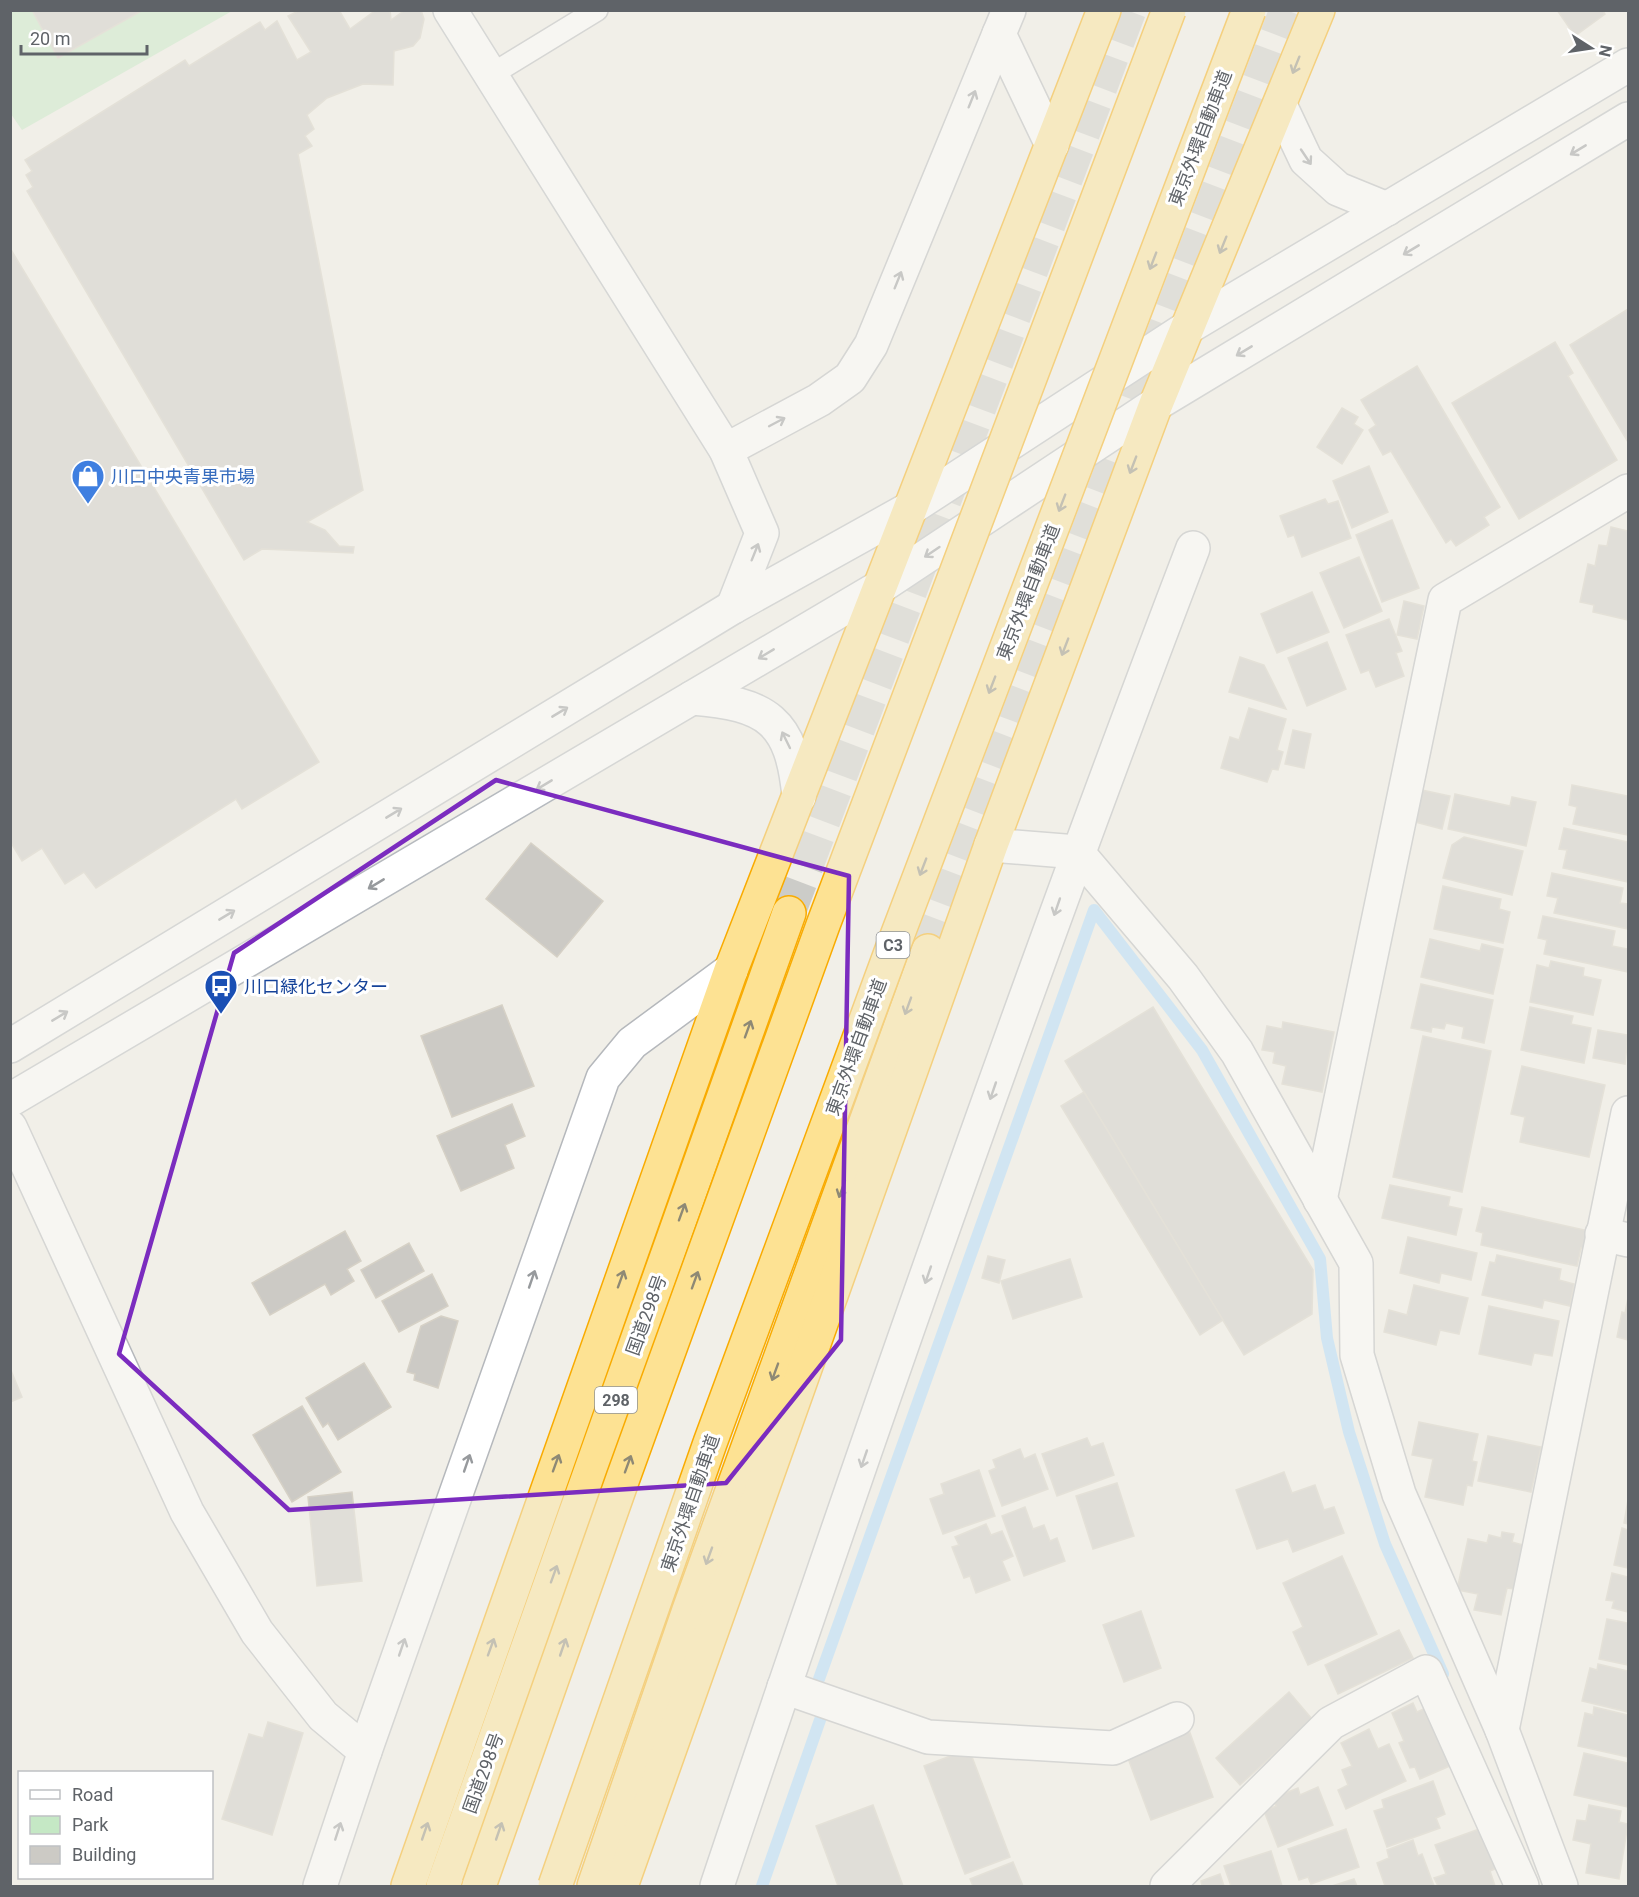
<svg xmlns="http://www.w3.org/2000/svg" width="1639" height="1897" viewBox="0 0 1639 1897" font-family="Roboto,'Noto Sans JP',sans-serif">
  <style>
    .green { fill: #c5e8c5 }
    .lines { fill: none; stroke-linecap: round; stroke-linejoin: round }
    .stream { stroke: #aadaff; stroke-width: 12 }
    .building { fill: #cccac5; stroke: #d6d1c6; stroke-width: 1.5 }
    .highway-tunnel { stroke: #ccccc8; stroke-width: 33; stroke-dasharray: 33 16; stroke-linecap: butt }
    .lane-casing { stroke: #b5b8bc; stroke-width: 24 }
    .street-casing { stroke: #b5b8bc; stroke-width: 36 }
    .secondary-casing { stroke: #b6babf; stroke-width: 36 }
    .highway-casing { stroke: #f9ab00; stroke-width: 36 }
    .lane { stroke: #fff; stroke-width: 21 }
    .street { stroke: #fff; stroke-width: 33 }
    .secondary { stroke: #fff; stroke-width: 33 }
    .highway { stroke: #fde293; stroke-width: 33 }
    .highway-bridge-casing { stroke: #f9ab00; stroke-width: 36; stroke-linecap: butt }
    .highway-bridge { stroke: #fde293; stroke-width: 33 }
    .oneway { stroke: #8e8975 }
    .oneway2 { stroke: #979a9d }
    .marked { fill: none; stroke: #7b2cbf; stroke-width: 4.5; stroke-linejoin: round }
    .labels { text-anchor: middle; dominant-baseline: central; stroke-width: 6; stroke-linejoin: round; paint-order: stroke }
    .shield { fill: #fff; stroke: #8f9295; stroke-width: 1.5 }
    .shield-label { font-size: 16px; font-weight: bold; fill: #5f6368 }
    .street-label { font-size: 18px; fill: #5f6368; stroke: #fff }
    .shop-label { font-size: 18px; fill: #366cbe; stroke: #fff; text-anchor: start }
    .transit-label { font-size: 18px; fill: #164399; stroke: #fff; text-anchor: start }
  </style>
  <rect width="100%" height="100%" fill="#f1efe8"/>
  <polygon class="green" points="10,11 232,11 22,130 11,114"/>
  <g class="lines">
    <g class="stream">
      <polyline points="819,1679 1094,910 1202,1050 1320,1259 1327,1338 1349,1432 1385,1544 1443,1674"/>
      <polyline points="762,1886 820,1720"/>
    </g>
  </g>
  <g class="building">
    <polygon points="32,10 143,10 58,58"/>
    <polygon points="300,10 339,10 350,29 376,10 390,10 391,20 405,10 421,10 424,19 420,38 413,46 394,51 393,85 363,84 327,98 307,115 314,129 305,136 312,146 298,154 363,490 307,522 325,530 339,546 354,547 353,553 262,549 244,560 27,191 33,187 26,175 32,171 25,160 185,60 189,66 260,22 265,30 277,21 297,60 311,52 288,16"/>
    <polygon points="1557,10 1602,10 1605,14 1575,36"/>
    <polygon points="10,248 319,762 242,809 236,799 96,888 84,872 65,884 42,848 22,861 10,841"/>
    <polygon points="1628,309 1628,442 1570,345"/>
    <polygon points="1555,342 1573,373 1568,376 1617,460 1519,519 1452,403"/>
    <polygon points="1417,366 1500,507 1484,517 1489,525 1456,546 1451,539 1446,543 1391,451 1383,455 1369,430 1376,425 1361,400"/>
    <polygon points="1342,408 1358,417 1354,424 1363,430 1342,464 1317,447"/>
    <polygon points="1369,466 1388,512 1352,528 1333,481"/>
    <polygon points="1325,499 1328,504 1338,501 1351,538 1302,557 1294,535 1288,537 1280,516"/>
    <polygon points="1392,520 1419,588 1382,602 1356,535"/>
    <polygon points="1611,527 1628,531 1628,620 1593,612 1594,605 1580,602 1588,564 1595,566 1599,545 1607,546"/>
    <polygon points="1359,557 1382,611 1344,628 1320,573"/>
    <polygon points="1312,592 1329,632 1277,653 1261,614"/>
    <polygon points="1404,601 1424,606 1417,639 1397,635"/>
    <polygon points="1389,619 1402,651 1396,653 1404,676 1376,687 1369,670 1361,673 1346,635"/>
    <polygon points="1327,642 1346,689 1307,706 1288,658"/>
    <polygon points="1240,657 1264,665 1286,709 1229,692"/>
    <polygon points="1249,708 1286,719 1277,750 1283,752 1278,770 1272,769 1267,782 1221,768 1230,737 1239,740"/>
    <polygon points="1293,730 1311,734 1304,768 1285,764"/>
    <polygon points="1572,785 1628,796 1628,835 1573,824 1577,807 1569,805"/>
    <polygon points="1422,790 1450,796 1442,829 1415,822"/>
    <polygon points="1455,794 1510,806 1512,797 1536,802 1526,846 1448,829"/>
    <polygon points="1564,828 1628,842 1628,882 1563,868 1567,850 1559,849"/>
    <polygon points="1464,837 1523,851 1512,895 1443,878 1452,845"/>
    <polygon points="531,843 603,901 557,957 486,899"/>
    <polygon points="1552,873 1623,888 1620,903 1628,904 1628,929 1554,913 1558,898 1547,896"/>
    <polygon points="1443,886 1501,899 1499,909 1510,912 1503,943 1434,929"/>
    <polygon points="1543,916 1615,931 1612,946 1628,949 1628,972 1544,954 1547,940 1538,938"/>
    <polygon points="1430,939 1480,951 1482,944 1503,949 1493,994 1421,977"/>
    <polygon points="1551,961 1584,968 1583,976 1601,980 1593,1015 1530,1002 1537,965 1549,968"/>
    <polygon points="1421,984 1493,1000 1484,1043 1462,1038 1464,1027 1446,1023 1444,1029 1432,1027 1431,1032 1411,1028"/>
    <polygon points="502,1005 534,1086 452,1117 421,1036"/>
    <polygon points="1153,1007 1313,1270 1312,1314 1244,1355 1065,1061"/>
    <polygon points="1530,1007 1573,1016 1571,1024 1591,1028 1584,1063 1521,1050"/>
    <polygon points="1283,1022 1334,1032 1322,1092 1282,1084 1286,1066 1273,1063 1275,1052 1262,1050 1267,1026 1282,1029"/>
    <polygon points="1598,1030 1628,1035 1625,1064 1593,1058"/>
    <polygon points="1423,1036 1491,1051 1462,1192 1393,1177"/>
    <polygon points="1522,1066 1605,1085 1589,1157 1520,1142 1525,1117 1511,1114"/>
    <polygon points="1084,1092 1223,1320 1200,1335 1061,1106"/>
    <polygon points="512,1104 525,1136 505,1145 514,1168 461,1191 437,1136"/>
    <polygon points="1390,1185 1450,1197 1448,1206 1462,1209 1456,1235 1382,1218"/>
    <polygon points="1482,1207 1589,1231 1585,1249 1581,1248 1577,1266 1481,1245 1483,1233 1476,1231"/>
    <polygon points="345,1231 361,1261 347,1269 354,1281 331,1295 325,1284 270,1315 252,1283"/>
    <polygon points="1408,1237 1477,1253 1471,1280 1441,1273 1439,1283 1400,1273"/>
    <polygon points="409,1243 424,1271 376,1298 361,1270"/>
    <polygon points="1497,1255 1561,1269 1559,1280 1574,1284 1570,1306 1544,1300 1542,1308 1482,1295 1490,1262 1495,1263"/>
    <polygon points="988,1256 1005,1260 999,1283 982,1278"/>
    <polygon points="1070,1259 1082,1297 1013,1319 1001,1281"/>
    <polygon points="432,1274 448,1306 399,1332 382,1301"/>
    <polygon points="1414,1285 1468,1298 1459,1334 1440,1330 1436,1345 1384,1332 1389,1310 1407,1315"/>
    <polygon points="1628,1298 1628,1340 1617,1337 1622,1312 1625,1313"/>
    <polygon points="1489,1306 1559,1321 1552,1356 1534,1353 1531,1365 1479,1354"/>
    <polygon points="441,1316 458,1321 438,1388 414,1380 415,1374 407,1372 421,1326"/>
    <polygon points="364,1363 391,1407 338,1440 328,1423 323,1427 306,1398"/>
    <polygon points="10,1368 22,1397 10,1402"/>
    <polygon points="302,1406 341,1472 292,1502 253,1435"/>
    <polygon points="1419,1422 1478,1434 1472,1461 1477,1462 1472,1486 1467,1485 1463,1505 1425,1497 1433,1459 1412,1455"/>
    <polygon points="1488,1436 1541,1447 1531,1492 1478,1481"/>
    <polygon points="1087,1438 1091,1447 1103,1443 1114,1475 1057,1496 1042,1454"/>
    <polygon points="1020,1449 1024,1459 1035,1454 1048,1489 1002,1506 989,1471 996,1468 993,1460"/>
    <polygon points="979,1470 995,1516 943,1534 930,1499 944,1494 941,1484"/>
    <polygon points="1284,1472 1292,1493 1315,1485 1324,1510 1334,1507 1344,1533 1293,1552 1288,1539 1257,1549 1236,1490"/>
    <polygon points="1117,1483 1134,1536 1093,1549 1076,1496"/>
    <polygon points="352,1492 362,1581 317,1586 308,1497"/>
    <polygon points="1628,1500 1628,1524 1624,1523"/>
    <polygon points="1025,1507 1033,1529 1044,1525 1050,1541 1057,1538 1065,1561 1024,1576 1002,1516"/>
    <polygon points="986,1524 991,1535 1002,1531 1013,1556 1002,1561 1010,1580 976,1593 970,1576 964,1578 952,1547 959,1545 955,1537"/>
    <polygon points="1622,1528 1628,1530 1628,1568 1614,1565"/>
    <polygon points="1502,1532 1514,1534 1512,1542 1523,1545 1514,1589 1507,1588 1501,1615 1474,1610 1478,1594 1457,1590 1468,1539 1487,1543 1489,1535 1501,1538"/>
    <polygon points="1342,1556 1377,1634 1308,1665 1293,1632 1303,1627 1283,1583"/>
    <polygon points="1612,1573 1628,1577 1628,1612 1612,1608 1614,1601 1606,1600"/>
    <polygon points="1141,1611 1161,1668 1124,1682 1103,1625"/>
    <polygon points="1607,1619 1628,1623 1628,1665 1599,1659"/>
    <polygon points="1399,1630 1413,1658 1338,1694 1325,1665"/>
    <polygon points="1598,1664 1628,1671 1628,1712 1582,1701 1590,1668 1597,1670"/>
    <polygon points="1289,1692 1312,1719 1240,1785 1216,1758"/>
    <polygon points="1413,1703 1417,1712 1428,1707 1452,1765 1420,1779 1415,1767 1410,1768 1399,1743 1404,1741 1392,1713"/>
    <polygon points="1594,1707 1628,1715 1628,1757 1578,1746 1585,1713 1593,1715"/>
    <polygon points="268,1722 303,1733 272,1835 222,1819 249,1734 263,1738"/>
    <polygon points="1369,1729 1378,1749 1389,1744 1406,1781 1346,1809 1338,1790 1348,1785 1342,1770 1352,1766 1341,1743"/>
    <polygon points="1189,1730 1213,1797 1151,1820 1126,1753"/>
    <polygon points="969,1749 1010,1857 965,1874 924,1766"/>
    <polygon points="1584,1753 1628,1763 1628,1807 1574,1795"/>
    <polygon points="1433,1781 1445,1814 1436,1818 1440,1828 1387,1847 1374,1811 1384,1808 1382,1800"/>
    <polygon points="1318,1787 1333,1825 1278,1847 1264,1811 1276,1806 1273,1798 1298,1788 1300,1795"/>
    <polygon points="873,1805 903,1886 838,1886 816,1826"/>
    <polygon points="1589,1805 1621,1811 1619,1822 1628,1824 1619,1879 1586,1873 1591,1844 1573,1840 1577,1820 1586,1821"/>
    <polygon points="1482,1828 1497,1868 1490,1871 1495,1886 1438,1886 1434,1878 1446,1874 1435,1845"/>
    <polygon points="1346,1829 1359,1867 1311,1884 1308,1877 1299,1880 1288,1849"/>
    <polygon points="1413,1840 1418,1856 1422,1854 1434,1886 1385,1886 1377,1863 1389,1858 1387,1850"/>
    <polygon points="1271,1851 1282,1886 1231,1886 1224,1866"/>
    <polygon points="1013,1862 1023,1886 973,1886 970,1879"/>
    <polygon points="1220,1874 1224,1886 1202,1886 1201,1881"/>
    <polygon points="1354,1879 1357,1886 1332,1886"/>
  </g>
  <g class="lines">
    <g class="highway-tunnel">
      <polyline points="789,913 1130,10"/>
      <polyline points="928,951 1286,10"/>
    </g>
    <g class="lane-casing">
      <polyline id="lane" points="489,76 597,10"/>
    </g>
    <g class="street-casing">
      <g id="street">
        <polyline points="1009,10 999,34 1052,145"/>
        <polyline points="1280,105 1306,160 1338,189 1387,209"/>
        <polyline points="726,450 819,400 850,378 871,345 999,34"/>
        <polyline points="991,845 1077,852 1183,977 1237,1052 1356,1263 1357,1355 1399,1494 1502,1730 1561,1886"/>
        <polyline points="10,1127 187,1512 257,1632 323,1716 365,1751"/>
        <polyline points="1320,1200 1445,600 1628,491"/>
        <polyline points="1602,1234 1628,1240"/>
        <polyline points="784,1687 928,1737 1113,1748 1177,1719"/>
        <polyline points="1502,1730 1628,1113"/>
        <polyline points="320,1886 365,1751 603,1078 632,1043 731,970"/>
        <path d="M717 1886C867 1438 1024 990 1193 548"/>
        <polyline points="1167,1886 1331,1723 1426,1672 1522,1886"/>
      </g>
    </g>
    <g class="secondary-casing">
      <g id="secondary">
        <polyline points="450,10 726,450 762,533 733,607"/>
        <path d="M692 698C767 704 792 720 799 797"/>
        <polyline points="10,1046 733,607 911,508 1190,326 1628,65"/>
        <polyline points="10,1100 880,587 1156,404 1628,119"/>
      </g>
    </g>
    <g class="highway-casing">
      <g id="highway">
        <polyline points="408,1886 731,970 1104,10"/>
        <polyline points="443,1886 789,913"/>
        <polyline points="594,1886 689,1610 928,951"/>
        <polyline points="621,1886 991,845 1156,404 1318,10"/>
      </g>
    </g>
    <use href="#lane" class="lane"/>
    <use href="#street" class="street"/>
    <use href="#secondary" class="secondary"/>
    <use href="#highway" class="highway"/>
    <g class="highway-bridge-casing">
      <g id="highway-bridge">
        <polyline points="479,1886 623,1478 823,925 1169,10"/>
        <polyline points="555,1886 710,1443 894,944 1249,10"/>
      </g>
    </g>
    <use href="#highway-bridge" class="highway-bridge"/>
  </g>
  <defs><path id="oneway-shaft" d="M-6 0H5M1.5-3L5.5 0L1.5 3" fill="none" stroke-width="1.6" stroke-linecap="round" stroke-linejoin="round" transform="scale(1.5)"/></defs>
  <g class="oneway">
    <use href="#oneway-shaft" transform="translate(1296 65) rotate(112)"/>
    <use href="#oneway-shaft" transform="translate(1223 245) rotate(112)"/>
    <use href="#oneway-shaft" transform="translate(1153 261) rotate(111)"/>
    <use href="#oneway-shaft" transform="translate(1133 465) rotate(111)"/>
    <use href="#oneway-shaft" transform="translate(1062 503) rotate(111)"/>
    <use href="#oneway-shaft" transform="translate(1065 647) rotate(111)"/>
    <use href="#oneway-shaft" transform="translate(992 685) rotate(111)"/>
    <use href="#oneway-shaft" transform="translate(923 867) rotate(111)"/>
    <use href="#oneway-shaft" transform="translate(908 1006) rotate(110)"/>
    <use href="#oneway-shaft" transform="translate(748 1029) rotate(-70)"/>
    <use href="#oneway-shaft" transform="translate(842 1189) rotate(110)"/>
    <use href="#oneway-shaft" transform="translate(682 1212) rotate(-70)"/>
    <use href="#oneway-shaft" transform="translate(621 1279) rotate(-70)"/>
    <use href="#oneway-shaft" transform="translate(695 1280) rotate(-70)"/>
    <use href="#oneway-shaft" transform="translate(775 1372) rotate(110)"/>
    <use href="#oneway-shaft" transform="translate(556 1463) rotate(-70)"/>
    <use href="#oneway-shaft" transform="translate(628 1464) rotate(-70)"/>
    <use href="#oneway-shaft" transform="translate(709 1556) rotate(110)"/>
    <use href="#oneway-shaft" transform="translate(554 1574) rotate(-70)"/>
    <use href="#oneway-shaft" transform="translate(491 1647) rotate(-70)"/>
    <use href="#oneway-shaft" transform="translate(563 1647) rotate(-71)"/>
    <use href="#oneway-shaft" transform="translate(425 1831) rotate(-71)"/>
    <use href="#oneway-shaft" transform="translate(499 1831) rotate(-71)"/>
  </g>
  <g class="oneway2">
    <use href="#oneway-shaft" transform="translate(972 99) rotate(-68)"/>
    <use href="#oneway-shaft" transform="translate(1578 150) rotate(149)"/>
    <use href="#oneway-shaft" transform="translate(1306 157) rotate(56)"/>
    <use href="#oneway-shaft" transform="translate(1411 250) rotate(149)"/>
    <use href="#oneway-shaft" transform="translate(898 280) rotate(-68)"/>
    <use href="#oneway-shaft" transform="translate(1244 351) rotate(149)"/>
    <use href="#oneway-shaft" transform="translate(777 422) rotate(-28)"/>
    <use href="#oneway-shaft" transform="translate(755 552) rotate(-68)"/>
    <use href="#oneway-shaft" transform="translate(932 552) rotate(146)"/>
    <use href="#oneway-shaft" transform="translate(766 654) rotate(149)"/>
    <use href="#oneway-shaft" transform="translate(560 712) rotate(-31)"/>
    <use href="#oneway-shaft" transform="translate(786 740) rotate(-116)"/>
    <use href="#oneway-shaft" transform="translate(544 785) rotate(149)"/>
    <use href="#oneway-shaft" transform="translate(394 813) rotate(-31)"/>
    <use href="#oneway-shaft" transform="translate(376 884) rotate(149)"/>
    <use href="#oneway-shaft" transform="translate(1057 907) rotate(109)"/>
    <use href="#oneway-shaft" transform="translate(227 915) rotate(-31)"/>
    <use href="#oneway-shaft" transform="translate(60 1016) rotate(-31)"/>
    <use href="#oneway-shaft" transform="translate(993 1091) rotate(109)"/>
    <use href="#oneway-shaft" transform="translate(928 1275) rotate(109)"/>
    <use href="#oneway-shaft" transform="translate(532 1279) rotate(-71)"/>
    <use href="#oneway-shaft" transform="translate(864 1459) rotate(109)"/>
    <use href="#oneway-shaft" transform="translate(467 1463) rotate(-71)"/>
    <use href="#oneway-shaft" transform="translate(402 1647) rotate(-71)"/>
    <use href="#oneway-shaft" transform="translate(338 1831) rotate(-72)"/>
  </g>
  <path d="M0 0H1639V1897H0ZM496 780 849 876 841 1340 726 1483 289 1510 119 1354 234 953Z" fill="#f1efe8" fill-opacity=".55" fill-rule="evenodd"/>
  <path class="marked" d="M496 780 849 876 841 1340 726 1483 289 1510 119 1354 234 953Z"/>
  <defs>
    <g id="shop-pin" transform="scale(1.725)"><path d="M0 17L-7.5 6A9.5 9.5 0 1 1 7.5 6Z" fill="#3f7fe0" stroke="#fff"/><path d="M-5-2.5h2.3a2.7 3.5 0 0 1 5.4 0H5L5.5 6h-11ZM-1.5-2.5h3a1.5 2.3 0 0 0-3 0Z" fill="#fff"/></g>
    <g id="bus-pin" transform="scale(1.725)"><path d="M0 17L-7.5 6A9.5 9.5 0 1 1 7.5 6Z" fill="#1a4fb4" stroke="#fff"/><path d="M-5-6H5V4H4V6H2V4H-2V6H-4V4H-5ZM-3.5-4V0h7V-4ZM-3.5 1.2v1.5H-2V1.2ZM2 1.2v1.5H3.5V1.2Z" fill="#fff"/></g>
  </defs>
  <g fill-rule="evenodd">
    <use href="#shop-pin" x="88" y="476"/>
    <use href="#bus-pin" x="221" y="986"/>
  </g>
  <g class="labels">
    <g class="shield">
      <rect x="876.5" y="932" width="33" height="26" rx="4.5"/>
      <rect x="595" y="1387" width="42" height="26" rx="4.5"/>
    </g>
    <g class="shield-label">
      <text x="893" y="945">C3</text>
      <text x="616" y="1400">298</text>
    </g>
    <g class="street-label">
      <text transform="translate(1200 138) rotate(-69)">東京外環自動車道</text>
      <text transform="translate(1028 592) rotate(-69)">東京外環自動車道</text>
      <text transform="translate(856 1047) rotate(-70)">東京外環自動車道</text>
      <text transform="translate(646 1315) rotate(-70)">国道298号</text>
      <text transform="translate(690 1503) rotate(-71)">東京外環自動車道</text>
      <text transform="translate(483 1773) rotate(-70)">国道298号</text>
    </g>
    <g class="shop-label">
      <text x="111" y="476">川口中央青果市場</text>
    </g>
    <g class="transit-label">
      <text x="244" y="986">川口緑化センター</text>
    </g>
  </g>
  <rect width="1639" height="1897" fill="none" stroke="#5f6368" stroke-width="24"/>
  <rect x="18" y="1771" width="195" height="108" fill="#ffffff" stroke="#bfc1c3" stroke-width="1.5"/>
  <rect x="30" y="1790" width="30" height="9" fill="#ffffff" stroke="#bfc1c3" stroke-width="1.5"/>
  <text x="72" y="1801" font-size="18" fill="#5f6368">Road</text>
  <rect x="30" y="1816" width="30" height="18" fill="#c5e8c5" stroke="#bfc1c3" stroke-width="1.5"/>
  <text x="72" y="1831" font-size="18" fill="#5f6368">Park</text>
  <rect x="30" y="1846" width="30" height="18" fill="#cccac5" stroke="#bfc1c3" stroke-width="1.5"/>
  <text x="72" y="1861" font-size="18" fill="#5f6368">Building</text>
  <g transform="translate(1591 48) rotate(102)" stroke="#ffffff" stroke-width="4.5" paint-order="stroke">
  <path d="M0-4.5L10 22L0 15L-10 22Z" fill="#5f6368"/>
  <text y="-9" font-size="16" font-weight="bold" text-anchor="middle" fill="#5f6368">N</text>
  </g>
  <path d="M21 45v9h126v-9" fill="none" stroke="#5f6368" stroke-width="3"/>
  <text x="30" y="45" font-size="18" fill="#5f6368" stroke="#ffffff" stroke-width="4.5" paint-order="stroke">20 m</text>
</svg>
